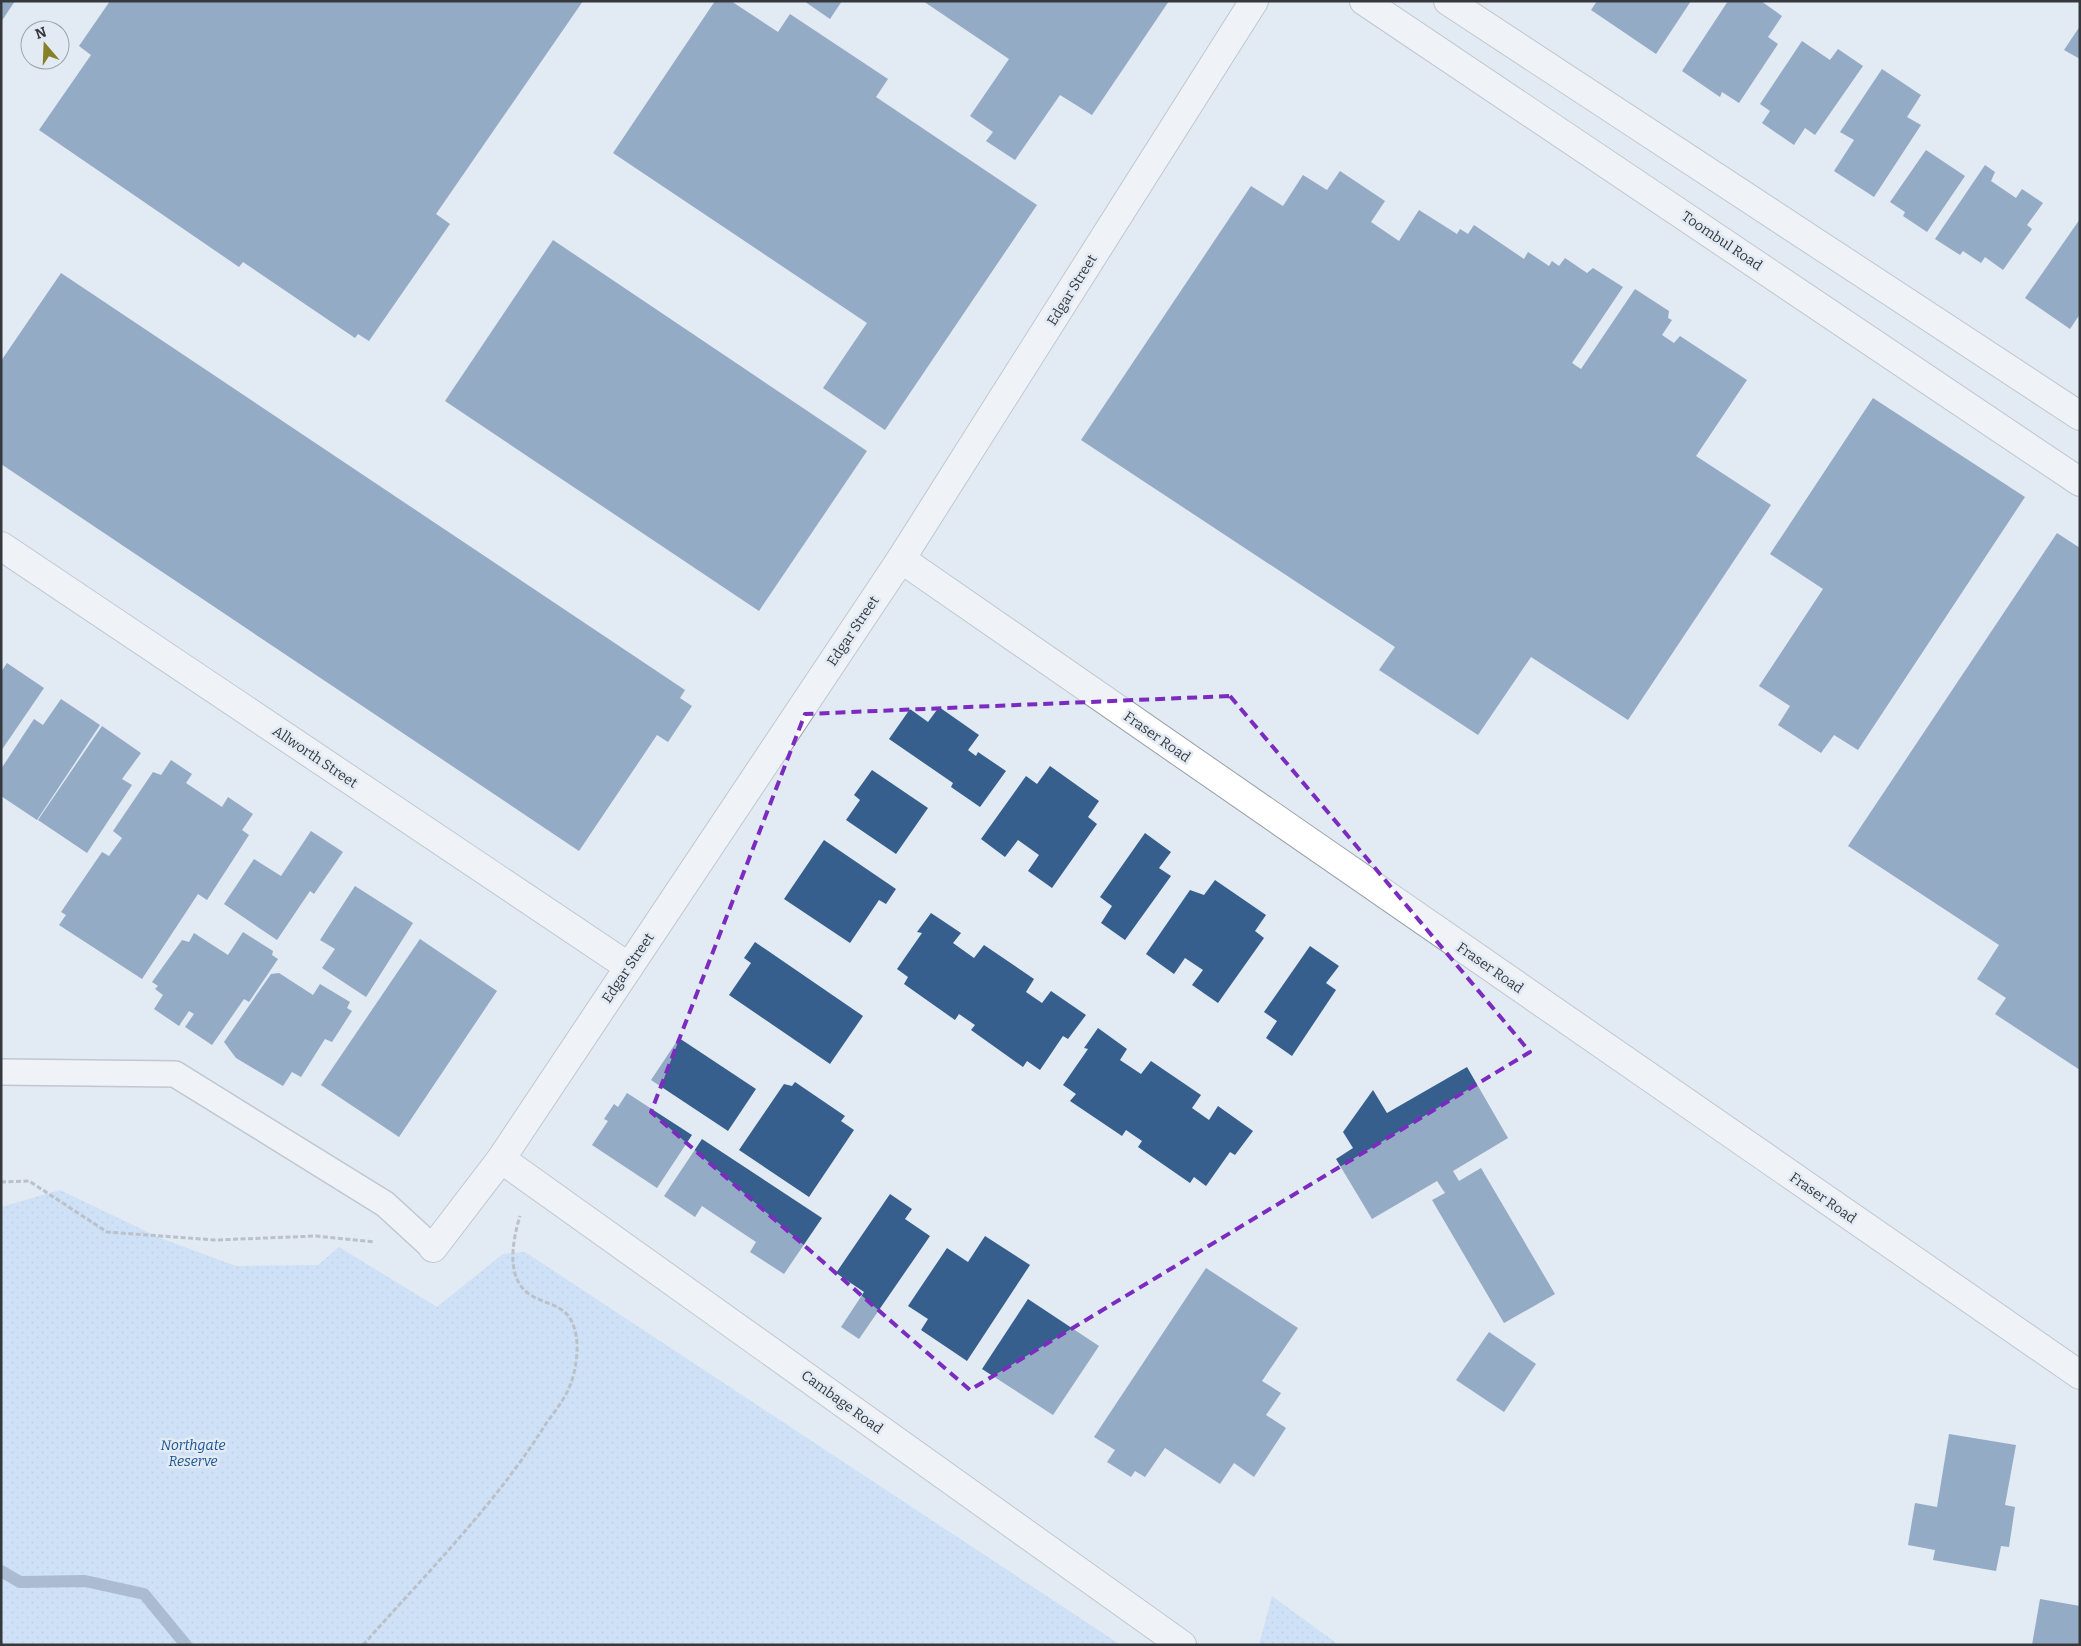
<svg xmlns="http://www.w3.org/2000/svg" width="2081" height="1646" viewBox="0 0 2081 1646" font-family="Bitter,serif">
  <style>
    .park { fill: url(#park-dots) }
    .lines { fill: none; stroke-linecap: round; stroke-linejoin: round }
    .stream { stroke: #6886ac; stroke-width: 12 }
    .building { fill: #375f8e }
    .service-casing { stroke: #979ea6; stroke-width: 28 }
    .minor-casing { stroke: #979ea6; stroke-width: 30 }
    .secondary-casing { stroke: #979ea6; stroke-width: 30 }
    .path { stroke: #8b9097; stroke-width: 3; stroke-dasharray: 5 2.5; stroke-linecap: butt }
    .service { stroke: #fff; stroke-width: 25 }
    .minor { stroke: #fff; stroke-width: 28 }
    .secondary { stroke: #fff; stroke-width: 28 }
    .marked { fill: none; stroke: #7b2cbf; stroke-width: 4; stroke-dasharray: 10 6; stroke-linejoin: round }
    .labels { text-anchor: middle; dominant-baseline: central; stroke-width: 5; stroke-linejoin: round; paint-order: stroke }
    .street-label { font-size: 14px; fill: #35383c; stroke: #e2eaf3 }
    .park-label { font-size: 14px; font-style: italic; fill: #195291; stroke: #e2eaf3 }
  </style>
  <defs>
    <pattern id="park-dots" width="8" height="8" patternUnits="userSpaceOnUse" patternTransform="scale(1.25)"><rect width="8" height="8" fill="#b8d7fd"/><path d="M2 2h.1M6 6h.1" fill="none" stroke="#9fb9da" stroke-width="1.8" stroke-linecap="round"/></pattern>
  </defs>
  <rect width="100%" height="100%" fill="#e2eaf3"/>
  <g class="park">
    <polygon points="60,1190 160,1238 236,1266 318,1265 339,1247 437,1307 503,1254 525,1252 1121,1645 1,1645 1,1207"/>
    <polygon points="1272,1596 1339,1645 1259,1645"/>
  </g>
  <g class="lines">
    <polyline class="stream" points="1,1571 20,1582 85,1581 144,1594 186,1645"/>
  </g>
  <g class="building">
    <polygon points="1,1 15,1 1,22"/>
    <polygon points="110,1 583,1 436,214 450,224 369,341 358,334 355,338 243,262 239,267 39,130 91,55 79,46"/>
    <polygon points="715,1 731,1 778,32 790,14 888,79 876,97 1037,205 885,430 823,388 867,323 613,153"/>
    <polygon points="804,1 842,1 830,19"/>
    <polygon points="923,1 1169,1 1092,115 1060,95 1015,160 986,141 993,132 970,116 1009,59"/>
    <polygon points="1597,1 1691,1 1656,54 1591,10"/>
    <polygon points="1728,1 1761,1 1782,16 1768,37 1778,44 1739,103 1722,92 1720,97 1682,71"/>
    <polygon points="2080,26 2080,59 2064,50"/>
    <polygon points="1802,41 1830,60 1838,49 1863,66 1815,135 1805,128 1794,145 1762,123 1770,111 1760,104"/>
    <polygon points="1882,69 1921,95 1907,117 1921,125 1874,197 1834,171 1854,140 1840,132"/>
    <polygon points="1926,150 1965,176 1927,232 1903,216 1905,212 1890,202"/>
    <polygon points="1985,165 1995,172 1991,181 2016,198 2022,189 2043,203 2027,225 2032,229 2003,270 1985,257 1981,263 1963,251 1960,255 1935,239"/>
    <polygon points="1340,171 1385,201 1371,222 1399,241 1419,210 1457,234 1460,229 1468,234 1474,225 1524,259 1528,252 1549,266 1552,261 1559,266 1565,258 1587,273 1593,268 1623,287 1572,363 1581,369 1635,289 1669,311 1668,318 1672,320 1662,335 1674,343 1680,336 1747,380 1696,456 1771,505 1628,720 1531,657 1478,735 1379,670 1395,647 1081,440 1251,186 1283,206 1303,175 1327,190"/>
    <polygon points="2080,219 2080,314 2070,329 2025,298"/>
    <polygon points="553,240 867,451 759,611 445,401"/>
    <polygon points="61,273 685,690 680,698 692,706 668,742 657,735 579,851 1,464 1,361"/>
    <polygon points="1873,398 2025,497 1858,750 1834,735 1821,753 1778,725 1790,706 1759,686 1823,589 1770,554"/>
    <polygon points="2057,533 2080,548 2080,1070 1995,1014 2006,998 1977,979 1999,945 1848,846"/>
    <polygon points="7,663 44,688 1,751 1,672"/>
    <polygon points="61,699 100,725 37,820 1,796 1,769 34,719 43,725"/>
    <polygon points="939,707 979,735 968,750 976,756 978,752 1006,771 980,807 951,787 953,783 889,739 910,709 928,722"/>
    <polygon points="102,726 141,753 122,779 132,785 87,853 38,820"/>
    <polygon points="171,760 192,774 186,783 222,807 228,797 253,814 242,830 249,835 207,900 198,894 142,979 59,925 66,915 61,912 102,852 109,856 122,838 113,831 153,772 161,775"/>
    <polygon points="1050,766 1099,801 1088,817 1097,824 1052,888 1028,871 1039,855 1018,840 1005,857 981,839 1026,776 1037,784"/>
    <polygon points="872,770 928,808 896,854 846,820 860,800 854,795"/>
    <polygon points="311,831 343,852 314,894 310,891 277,940 224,904 254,859 281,876"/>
    <polygon points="1145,833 1171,852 1159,868 1171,876 1125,940 1101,923 1112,906 1100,897"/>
    <polygon points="824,840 896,889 886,904 879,900 850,943 784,899"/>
    <polygon points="1215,880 1266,915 1255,931 1264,938 1218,1003 1192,985 1203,970 1185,958 1174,974 1146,954 1190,890 1204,895"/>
    <polygon points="355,886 413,923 366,997 322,968 335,949 320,940"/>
    <polygon points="931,913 961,933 953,943 974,958 984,945 1034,979 1026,992 1042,1003 1051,991 1086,1015 1068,1039 1063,1036 1040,1070 1027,1061 1023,1067 971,1030 975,1025 959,1014 955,1020 904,984 908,977 897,969 922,933 917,932"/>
    <polygon points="243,932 273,951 272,955 278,959 249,1002 244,999 212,1045 185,1027 194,1014 189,1011 179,1026 154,1009 163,995 155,989 158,986 152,982 182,940 189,942 194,933 228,955"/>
    <polygon points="420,939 497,991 399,1137 321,1085"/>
    <polygon points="755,942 863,1016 830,1064 729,995 751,963 744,958"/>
    <polygon points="1310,946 1339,966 1326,983 1336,990 1292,1056 1266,1038 1277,1021 1264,1012"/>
    <polygon points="279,973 313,995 320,984 350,1002 347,1008 352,1011 332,1042 325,1039 301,1077 292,1072 283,1086 236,1058 224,1042 271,974"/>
    <polygon points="1098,1028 1127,1049 1120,1060 1141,1074 1151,1061 1201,1095 1192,1108 1209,1120 1218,1106 1253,1131 1235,1155 1230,1152 1206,1186 1194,1177 1190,1183 1138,1147 1142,1141 1126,1130 1122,1136 1070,1101 1076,1094 1063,1085 1088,1049 1084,1048"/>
    <polygon points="679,1038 756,1089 728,1131 651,1080"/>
    <polygon points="1467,1067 1508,1138 1453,1171 1459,1181 1481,1168 1555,1294 1504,1323 1432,1200 1445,1193 1437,1181 1372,1219 1336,1159 1353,1148 1343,1132 1373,1090 1387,1113"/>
    <polygon points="795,1082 845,1116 841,1121 854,1130 809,1197 739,1150 784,1084 792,1086"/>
    <polygon points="627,1093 692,1135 657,1188 592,1145 608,1121 604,1119 614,1104 618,1107"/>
    <polygon points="702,1139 822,1218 784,1274 750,1252 756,1242 702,1206 695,1217 664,1196"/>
    <polygon points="890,1194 912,1209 905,1219 930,1236 859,1339 841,1327 864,1292 836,1273"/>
    <polygon points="985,1236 1030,1265 967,1361 921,1330 928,1319 908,1306 947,1248 968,1262"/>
    <polygon points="1206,1268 1298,1328 1262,1381 1281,1393 1266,1415 1286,1428 1254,1477 1234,1463 1220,1484 1165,1448 1145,1477 1135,1471 1131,1477 1107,1462 1115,1450 1094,1437"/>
    <polygon points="1028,1299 1099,1346 1053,1415 982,1369"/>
    <polygon points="1489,1332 1536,1364 1504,1412 1456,1380"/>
    <polygon points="1949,1434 2016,1445 2005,1505 2015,1507 2009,1547 2001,1546 1996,1571 1933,1560 1935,1550 1908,1545 1915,1503 1937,1507"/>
    <polygon points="2040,1599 2080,1606 2080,1645 2032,1645"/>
  </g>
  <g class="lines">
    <g class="service-casing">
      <polyline id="service" points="1,1072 175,1074 385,1204 433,1248"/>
    </g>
    <g class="minor-casing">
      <g id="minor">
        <polyline points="1,546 629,967"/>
        <polyline points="901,559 2080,1375"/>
        <polyline points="501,1159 1182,1645"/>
        <polyline points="433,1248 501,1159 901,559 1254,1"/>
      </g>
    </g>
    <g class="secondary-casing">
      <g id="secondary">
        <polyline points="1364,1 2080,482"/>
        <polyline points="1448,1 2080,416"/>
      </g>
    </g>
    <g class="path">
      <polyline points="1,1182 29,1181 107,1232 215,1240 316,1236 374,1242"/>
      <path d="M363 1645C424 1576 490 1510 540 1433 549 1418 562 1404 569 1388 577 1369 581 1341 572 1322 564 1304 543 1304 529 1294 505 1277 513 1239 520 1216"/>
    </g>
    <use href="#service" class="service"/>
    <use href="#minor" class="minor"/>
    <use href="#secondary" class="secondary"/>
  </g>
  <path d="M0 0H2081V1646H0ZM1230 696 1530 1052 970 1390 651 1112 805 714Z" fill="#e2eaf3" fill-opacity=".55" fill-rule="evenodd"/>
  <path class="marked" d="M1230 696 1530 1052 970 1390 651 1112 805 714Z"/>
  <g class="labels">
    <g class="street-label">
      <text transform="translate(1722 241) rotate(34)">Toombul Road</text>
      <text transform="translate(1072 290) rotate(-58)">Edgar Street</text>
      <text transform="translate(853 631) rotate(-56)">Edgar Street</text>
      <text transform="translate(1157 737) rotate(35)">Fraser Road</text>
      <text transform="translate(315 757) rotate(34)">Allworth Street</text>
      <text transform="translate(628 968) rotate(-56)">Edgar Street</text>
      <text transform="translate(1490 968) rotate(35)">Fraser Road</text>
      <text transform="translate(1823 1198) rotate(35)">Fraser Road</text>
      <text transform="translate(842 1402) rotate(36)">Cambage Road</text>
    </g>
    <g class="park-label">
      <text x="193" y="1445">Northgate<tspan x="193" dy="16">Reserve</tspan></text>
    </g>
  </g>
  <rect width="2081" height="1646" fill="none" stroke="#35383c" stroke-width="5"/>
  <g transform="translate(45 45) rotate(341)"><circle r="24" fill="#e2eaf3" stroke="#9da3aa"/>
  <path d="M0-4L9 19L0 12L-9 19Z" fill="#888027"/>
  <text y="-8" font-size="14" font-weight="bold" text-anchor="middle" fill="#35383c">N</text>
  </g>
</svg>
